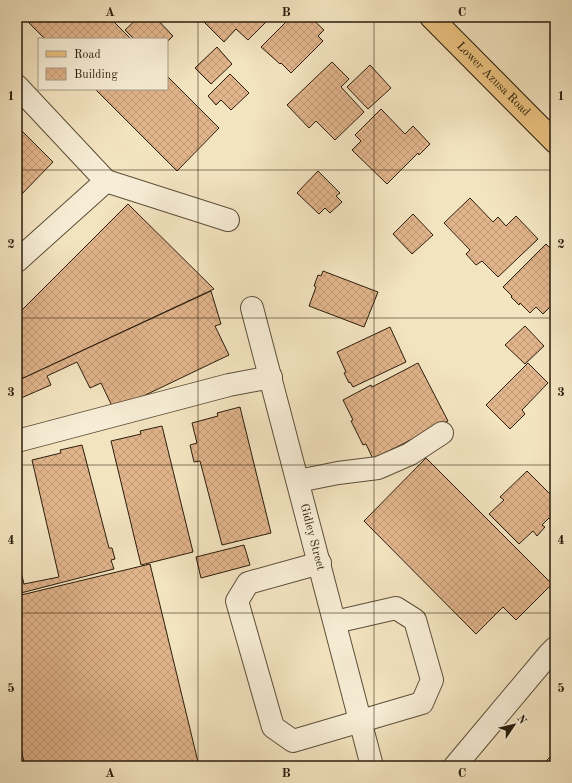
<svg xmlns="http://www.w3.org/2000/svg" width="572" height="783" viewBox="0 0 572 783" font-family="'Old Standard TT',serif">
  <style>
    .building { fill: url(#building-cross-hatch); stroke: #2b1d0c }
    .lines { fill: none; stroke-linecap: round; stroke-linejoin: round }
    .minor-casing { stroke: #5d4f39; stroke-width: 24 }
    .major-casing { stroke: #2b1d0c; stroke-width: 24 }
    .minor { stroke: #f7edd6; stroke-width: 22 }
    .major { stroke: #eac280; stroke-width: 22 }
    .grid { fill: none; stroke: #2b1d0c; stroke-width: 1; stroke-opacity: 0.55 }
    .labels { text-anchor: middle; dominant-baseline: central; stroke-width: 3; stroke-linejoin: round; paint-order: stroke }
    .street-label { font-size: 12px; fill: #2b1d0c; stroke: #f7edd6 }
    .neatline { fill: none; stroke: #2b1d0c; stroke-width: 1.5 }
    .grid-label { font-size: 13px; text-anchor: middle; font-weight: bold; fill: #2b1d0c }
  </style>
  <defs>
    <pattern id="building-cross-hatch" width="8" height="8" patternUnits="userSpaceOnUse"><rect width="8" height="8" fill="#e1b48b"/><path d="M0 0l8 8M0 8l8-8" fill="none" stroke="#c19a77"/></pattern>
  </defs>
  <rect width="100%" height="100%" fill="#f3e4c0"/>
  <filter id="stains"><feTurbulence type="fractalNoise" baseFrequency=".005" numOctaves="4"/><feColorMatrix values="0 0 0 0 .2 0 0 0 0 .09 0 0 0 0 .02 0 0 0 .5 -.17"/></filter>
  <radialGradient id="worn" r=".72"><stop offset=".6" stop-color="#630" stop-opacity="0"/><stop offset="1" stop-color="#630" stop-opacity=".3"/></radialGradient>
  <g class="building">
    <polygon points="23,17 109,17 131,39 45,39"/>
    <polygon points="139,17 155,17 173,36 167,42 167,39 134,39 125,30"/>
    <polygon points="199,17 271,17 248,40 236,29 224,42"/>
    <polygon points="291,17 310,17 324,30 318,36 323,41 291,73 281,63 280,64 261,47"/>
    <polygon points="217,47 232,64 211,84 195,68"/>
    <polygon points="332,62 349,79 341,87 364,112 335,140 316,121 309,128 287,105"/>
    <polygon points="370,65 391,88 368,109 347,87"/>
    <polygon points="230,74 249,93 231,110 221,100 216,105 208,96"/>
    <polygon points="167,76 219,128 177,171 95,89 167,89"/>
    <polygon points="381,109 405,134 413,126 430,144 419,155 418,153 387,184 352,150 361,141 355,135"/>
    <polygon points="17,126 53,162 17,199"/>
    <polygon points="318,171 340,193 336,196 342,202 330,213 325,208 319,214 297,193"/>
    <polygon points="470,198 493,222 498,217 506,226 516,216 538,239 498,277 482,261 476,265 466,254 470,250 444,223"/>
    <polygon points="128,204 214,289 17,381 17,315"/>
    <polygon points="413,214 433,235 412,254 393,234"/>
    <polygon points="546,244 555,253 555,307 554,309 551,306 543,314 536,307 530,313 520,303 519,305 511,297 512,296 503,287"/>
    <polygon points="323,271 378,292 364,327 309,306 316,287 314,286 318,275 321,276"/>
    <polygon points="211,291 221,324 215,326 229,355 114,410 101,383 90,388 77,362 47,376 51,385 21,398 17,389 17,381"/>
    <polygon points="525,326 544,346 525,364 505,345"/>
    <polygon points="390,327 406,362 353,387 350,382 349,383 344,373 346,372 337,352"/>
    <polygon points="418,363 448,421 373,459 366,444 363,445 351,421 353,420 343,400 371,385 372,387"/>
    <polygon points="528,363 548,383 522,410 525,414 510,429 486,405"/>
    <polygon points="240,407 271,533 222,545 200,461 194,462 190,445 197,443 192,423 218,416 217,413"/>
    <polygon points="162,426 193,552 141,565 111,441 141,434 140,431"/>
    <polygon points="82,445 109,548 112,548 115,559 111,560 114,569 17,594 17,556 24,584 59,577 32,460 61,453 60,450"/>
    <polygon points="426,458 552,584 516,620 503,607 476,634 364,521"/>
    <polygon points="527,471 555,499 555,525 549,518 542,525 545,527 537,536 533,531 519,544 489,514 504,500 500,497"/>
    <polygon points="244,545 250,565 201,578 196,557"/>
    <polygon points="150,564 199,766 25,766 17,732 17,596"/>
    <polygon points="555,752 555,766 541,766"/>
  </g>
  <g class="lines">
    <g class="minor-casing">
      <g id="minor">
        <polyline points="17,86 106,181 17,261"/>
        <polyline points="106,181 228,220"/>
        <path id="s1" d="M252 308 372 766"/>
        <polyline points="17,441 229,385 271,377"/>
        <polyline points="298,481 338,473 378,468 410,454 442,433"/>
        <polyline points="320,563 248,583 237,601 273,727 293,741 422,703 432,680 415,620 396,608 335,622"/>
        <polyline points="455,766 549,654 555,648"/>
      </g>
    </g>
    <g class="major-casing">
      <g id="major">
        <path id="s2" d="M431 17 555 142"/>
      </g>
    </g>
    <use href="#minor" class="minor"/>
    <use href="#major" class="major"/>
  </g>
  <path class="grid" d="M198 17V766M374 17V766M17 170H555M17 318H555M17 465H555M17 613H555"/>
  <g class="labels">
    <g class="street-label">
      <text stroke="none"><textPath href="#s2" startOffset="88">Lower Azusa Road</textPath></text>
      <text stroke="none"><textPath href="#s1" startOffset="237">Gidley Street</textPath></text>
    </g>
  </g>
  <rect width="572" height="783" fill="none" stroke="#f3e4c0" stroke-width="44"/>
  <rect x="38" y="38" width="130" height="52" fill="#f7edd6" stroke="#a59a85"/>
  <rect x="46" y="51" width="20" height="6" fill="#eac280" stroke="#a59a85"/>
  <text x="74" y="58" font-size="12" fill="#2b1d0c">Road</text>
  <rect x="46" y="68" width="20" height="12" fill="url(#building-cross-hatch)" stroke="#a59a85"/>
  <text x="74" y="78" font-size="12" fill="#2b1d0c">Building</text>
  <g transform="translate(514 725) rotate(55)" stroke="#f7edd6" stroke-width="3" paint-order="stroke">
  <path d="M0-3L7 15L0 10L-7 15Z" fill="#2b1d0c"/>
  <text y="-6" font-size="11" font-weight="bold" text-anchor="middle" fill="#2b1d0c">N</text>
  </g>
  <rect x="22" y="22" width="528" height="739" class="neatline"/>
  <g class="grid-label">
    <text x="110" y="16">A</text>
    <text x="286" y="16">B</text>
    <text x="462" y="16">C</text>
    <text x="11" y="100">1</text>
    <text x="561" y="100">1</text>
    <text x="11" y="248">2</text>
    <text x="561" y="248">2</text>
    <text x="11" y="396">3</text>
    <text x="561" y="396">3</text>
    <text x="11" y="544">4</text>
    <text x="561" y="544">4</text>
    <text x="11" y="692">5</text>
    <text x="561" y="692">5</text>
    <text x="110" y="777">A</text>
    <text x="286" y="777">B</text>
    <text x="462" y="777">C</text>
  </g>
  <rect width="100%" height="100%" filter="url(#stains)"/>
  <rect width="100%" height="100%" fill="url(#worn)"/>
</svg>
